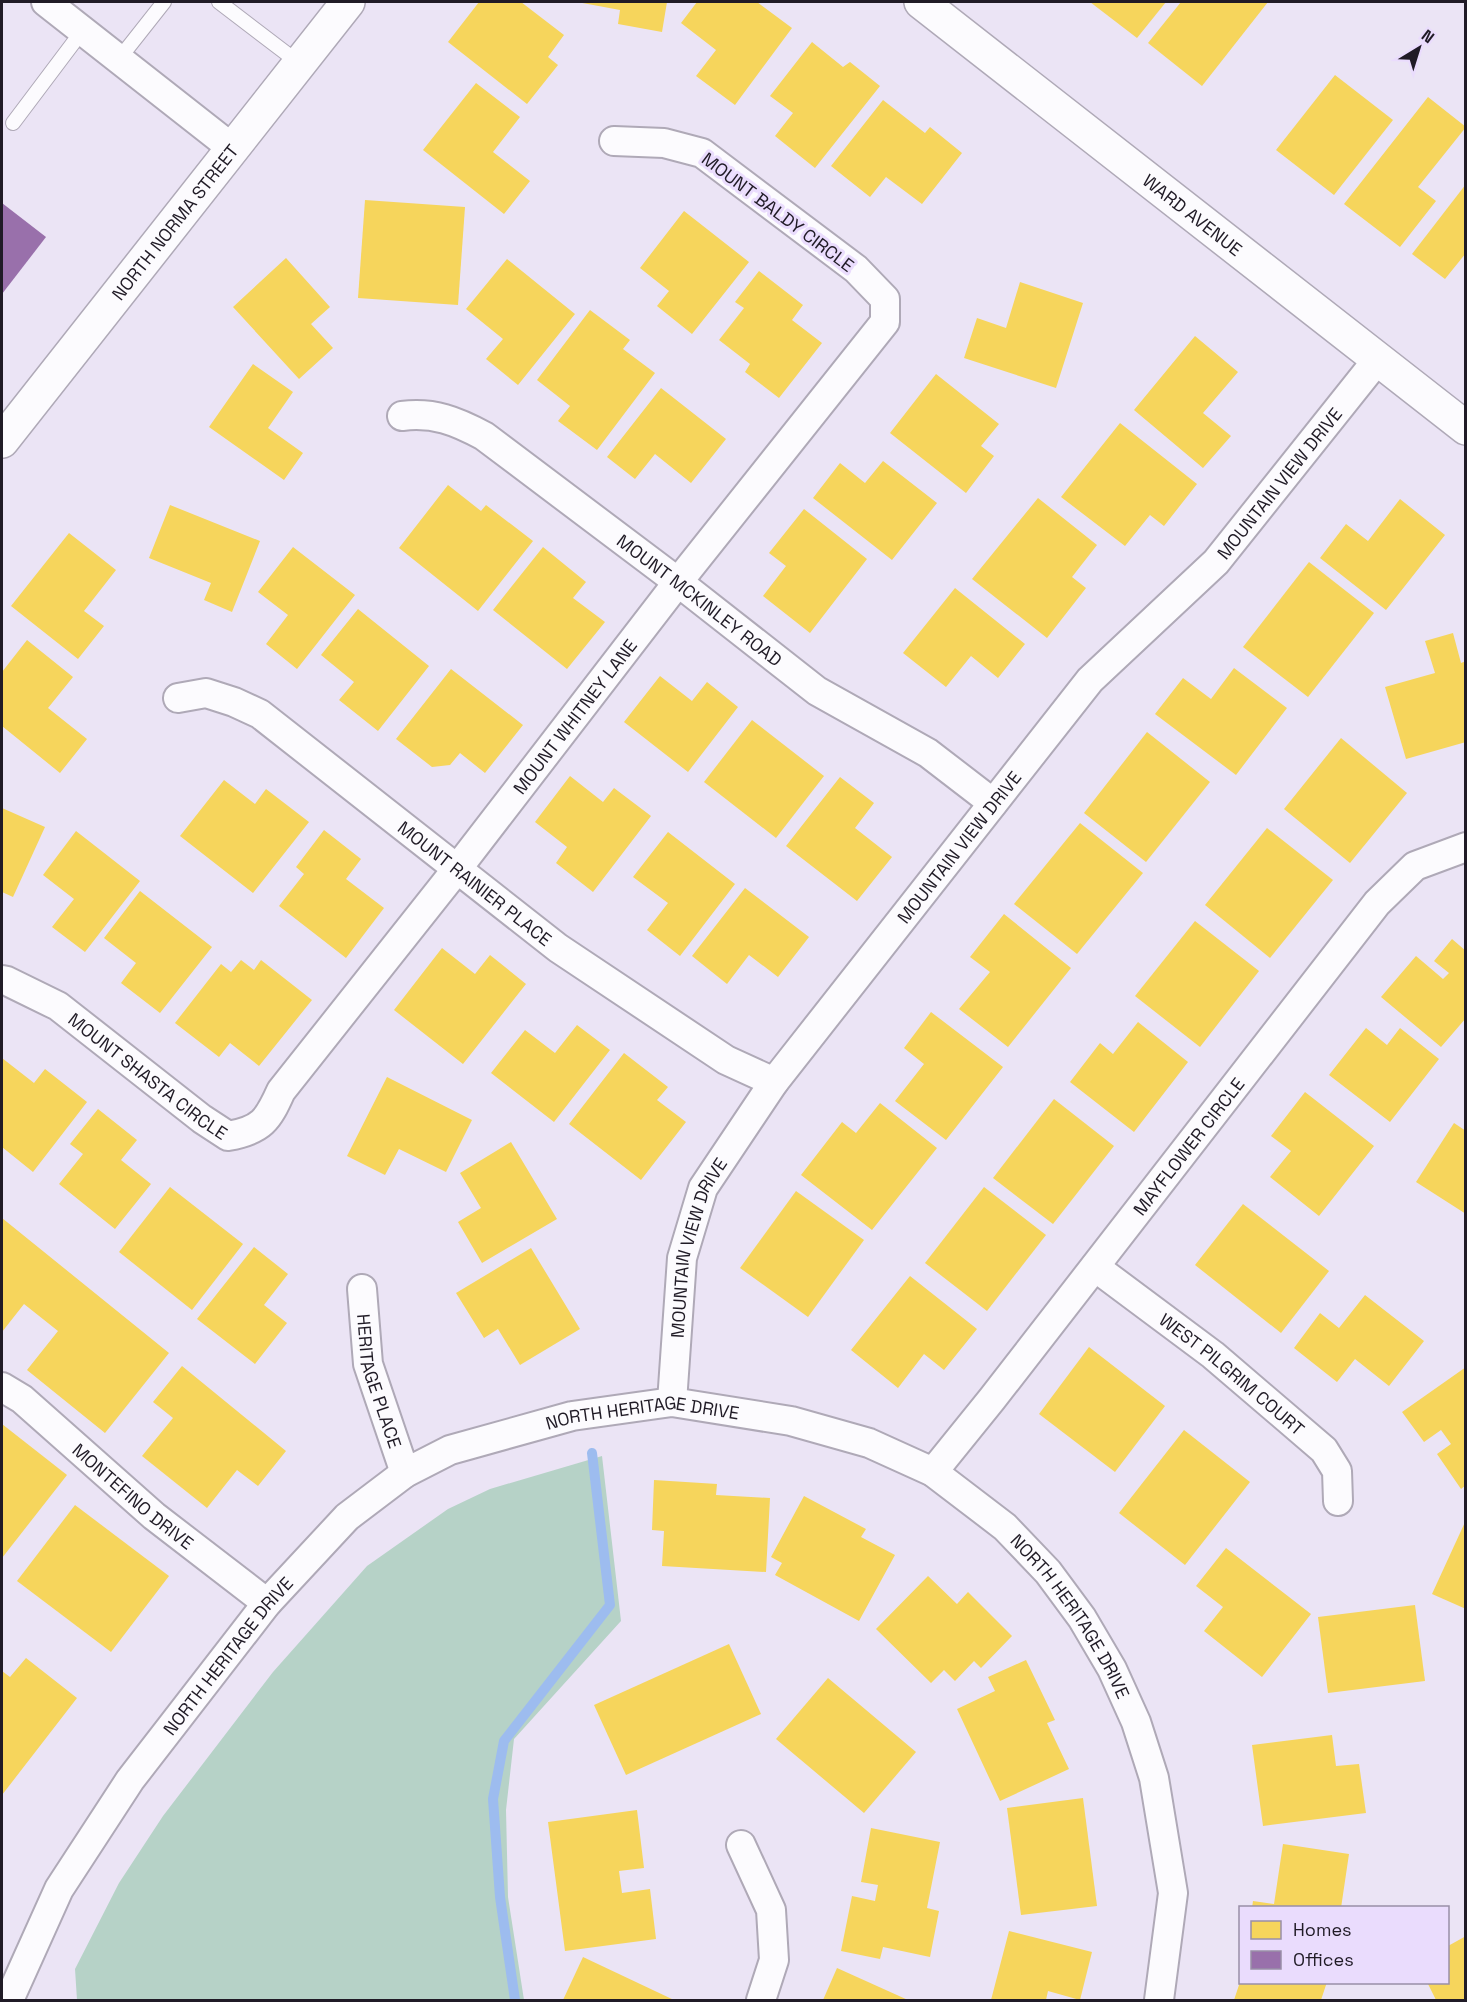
<svg xmlns="http://www.w3.org/2000/svg" width="1467" height="2002" viewBox="0 0 1467 2002" font-family="'Space Grotesk',sans-serif">
  <style>
    .green { fill: #b6d2c7 }
    .homes { fill: #f6d55c }
    .offices { fill: #9970ab }
    .lines { fill: none; stroke-linecap: round; stroke-linejoin: round }
    .stream { stroke: #9dbcef; stroke-width: 10 }
    .service-casing { stroke: #afa9b7; stroke-width: 16 }
    .minor-casing { stroke: #afa9b7; stroke-width: 32 }
    .tertiary-casing { stroke: #afa9b7; stroke-width: 36 }
    .service { stroke: #fcfbfe; stroke-width: 14 }
    .minor { stroke: #fcfbfe; stroke-width: 28 }
    .tertiary { stroke: #fcfbfe; stroke-width: 33 }
    .labels { text-anchor: middle; dominant-baseline: central; stroke-width: 6; stroke-linejoin: round; paint-order: stroke }
    .street-label { font-size: 18px; fill: #201b26; stroke: #eadcfd }
  </style>
  <rect width="100%" height="100%" fill="#ebe4f5"/>
  <polygon class="green" points="602,1456 621,1621 514,1739 506,1810 508,1897 524,2000 77,2000 75,1969 119,1883 163,1816 273,1672 367,1566 448,1509 490,1489"/>
  <g class="homes">
    <polygon points="479,2 521,2 564,35 548,57 558,65 527,104 448,42"/>
    <polygon points="577,2 667,2 662,32 618,24 620,10"/>
    <polygon points="697,2 757,2 792,28 735,105 696,76 716,50 681,23"/>
    <polygon points="1090,2 1166,2 1137,38"/>
    <polygon points="1181,2 1268,2 1202,86 1148,43"/>
    <polygon points="812,42 843,67 850,62 880,86 815,168 775,136 793,113 770,96"/>
    <polygon points="1335,75 1393,120 1334,195 1276,150"/>
    <polygon points="476,83 520,117 493,152 530,181 504,214 423,150"/>
    <polygon points="1428,97 1466,127 1418,187 1436,201 1400,247 1344,204"/>
    <polygon points="883,100 925,133 930,127 962,153 922,204 886,177 870,197 831,166"/>
    <polygon points="1466,184 1466,253 1445,279 1412,254"/>
    <polygon points="365,200 465,207 458,305 358,298"/>
    <polygon points="684,211 749,262 692,334 657,306 669,291 640,268"/>
    <polygon points="286,258 330,307 311,324 333,348 299,379 233,307"/>
    <polygon points="507,259 575,314 518,385 486,359 503,339 466,309"/>
    <polygon points="759,271 803,305 792,320 822,343 779,398 745,372 750,364 719,340 744,308 735,302"/>
    <polygon points="1020,282 1083,303 1056,388 964,358 977,318 1006,328"/>
    <polygon points="590,310 630,340 623,349 655,373 597,450 558,421 570,406 537,380"/>
    <polygon points="1195,336 1238,372 1203,413 1231,436 1203,468 1134,410"/>
    <polygon points="253,364 293,392 268,428 303,453 284,480 209,427"/>
    <polygon points="936,374 999,424 981,446 994,456 966,493 890,433"/>
    <polygon points="661,388 726,439 691,483 655,454 635,479 607,457"/>
    <polygon points="1120,423 1197,484 1164,526 1150,515 1125,546 1061,497"/>
    <polygon points="883,461 937,503 892,560 813,498 840,463 865,483"/>
    <polygon points="448,485 481,511 486,505 533,541 478,611 399,548"/>
    <polygon points="1038,498 1097,545 1072,577 1086,588 1047,638 972,579"/>
    <polygon points="1400,499 1445,535 1386,610 1320,558 1346,524 1368,541"/>
    <polygon points="170,505 260,541 232,612 204,600 211,583 149,558"/>
    <polygon points="804,509 867,559 810,633 763,596 786,566 769,553"/>
    <polygon points="69,533 116,570 84,611 104,626 78,659 11,606"/>
    <polygon points="293,547 355,595 297,669 266,644 288,615 258,592"/>
    <polygon points="543,547 586,582 573,598 605,622 567,669 493,610"/>
    <polygon points="1309,562 1374,613 1308,697 1243,647"/>
    <polygon points="955,588 1025,644 998,678 971,656 946,687 903,653"/>
    <polygon points="358,609 429,666 378,731 339,700 354,682 321,655"/>
    <polygon points="1453,633 1461,663 1466,661 1466,742 1406,759 1385,687 1435,673 1425,641"/>
    <polygon points="27,640 73,677 48,708 87,739 60,773 2,726 2,672"/>
    <polygon points="1234,668 1287,708 1236,775 1155,714 1183,678 1211,699"/>
    <polygon points="451,669 523,725 485,773 460,753 450,765 432,767 396,739"/>
    <polygon points="660,676 692,701 707,682 738,707 688,772 624,722"/>
    <polygon points="752,720 824,776 776,838 704,782"/>
    <polygon points="1147,732 1210,782 1146,862 1084,813"/>
    <polygon points="1341,738 1407,793 1350,863 1284,809"/>
    <polygon points="570,776 603,802 614,788 651,816 593,892 556,863 567,847 535,822"/>
    <polygon points="840,777 874,803 855,828 892,857 857,901 786,846"/>
    <polygon points="224,780 255,804 266,789 309,822 253,893 180,836"/>
    <polygon points="2,808 45,827 13,897 2,892"/>
    <polygon points="1080,823 1143,873 1077,954 1014,904"/>
    <polygon points="1267,828 1333,880 1270,958 1205,905"/>
    <polygon points="324,830 361,859 346,879 384,908 346,958 279,906 304,874 296,867"/>
    <polygon points="76,831 140,881 85,952 52,927 74,899 43,875"/>
    <polygon points="668,832 735,884 680,956 647,930 668,903 633,877"/>
    <polygon points="745,888 809,937 778,977 749,955 727,984 692,956"/>
    <polygon points="140,891 212,947 160,1013 121,983 136,963 104,938"/>
    <polygon points="1004,914 1071,968 1008,1047 959,1009 990,972 970,957"/>
    <polygon points="1195,921 1259,971 1200,1047 1135,996"/>
    <polygon points="1452,939 1466,951 1466,1018 1441,1047 1381,997 1416,956 1443,979 1449,973 1434,961"/>
    <polygon points="442,948 475,974 490,955 526,984 463,1064 394,1010"/>
    <polygon points="241,960 254,970 261,960 312,1000 259,1066 230,1043 219,1057 175,1023 221,964 231,972"/>
    <polygon points="931,1012 1003,1067 946,1140 895,1101 924,1064 904,1048"/>
    <polygon points="1138,1022 1188,1062 1134,1132 1070,1082 1100,1043 1113,1054"/>
    <polygon points="577,1025 610,1050 554,1122 491,1073 525,1030 555,1053"/>
    <polygon points="1366,1028 1387,1045 1400,1028 1439,1059 1390,1122 1329,1075"/>
    <polygon points="624,1053 668,1087 657,1100 686,1122 641,1180 569,1124"/>
    <polygon points="2,1058 34,1083 45,1069 87,1102 33,1172 2,1147"/>
    <polygon points="387,1077 472,1120 446,1172 399,1149 385,1175 347,1156"/>
    <polygon points="1305,1092 1374,1146 1319,1216 1270,1177 1291,1151 1271,1136"/>
    <polygon points="1054,1099 1114,1146 1053,1224 993,1178"/>
    <polygon points="880,1103 937,1148 872,1230 801,1175 842,1122 856,1133"/>
    <polygon points="98,1109 137,1140 121,1160 151,1184 115,1229 59,1184 83,1154 70,1144"/>
    <polygon points="1454,1123 1466,1131 1466,1214 1416,1182"/>
    <polygon points="511,1142 557,1219 482,1263 458,1222 481,1208 460,1173"/>
    <polygon points="170,1187 243,1244 192,1310 119,1252"/>
    <polygon points="984,1187 1046,1235 987,1311 925,1263"/>
    <polygon points="796,1191 864,1240 808,1317 740,1268"/>
    <polygon points="1243,1204 1329,1271 1281,1333 1195,1265"/>
    <polygon points="2,1218 169,1353 105,1433 27,1370 58,1331 24,1304 2,1332"/>
    <polygon points="254,1247 288,1274 264,1305 287,1323 255,1364 197,1319"/>
    <polygon points="531,1248 580,1329 520,1365 498,1329 484,1338 456,1293"/>
    <polygon points="910,1276 977,1329 944,1370 924,1354 898,1388 851,1350"/>
    <polygon points="1365,1295 1424,1341 1389,1386 1355,1359 1337,1382 1294,1348 1320,1313 1339,1328"/>
    <polygon points="1089,1347 1165,1406 1115,1472 1039,1414"/>
    <polygon points="182,1366 286,1451 258,1486 237,1470 207,1508 142,1456 173,1418 153,1402"/>
    <polygon points="1466,1367 1466,1485 1461,1489 1437,1454 1451,1444 1441,1430 1424,1442 1402,1412"/>
    <polygon points="2,1424 67,1475 2,1558"/>
    <polygon points="1184,1430 1250,1482 1185,1565 1119,1513"/>
    <polygon points="654,1480 717,1484 716,1495 770,1498 766,1572 662,1566 664,1531 652,1530"/>
    <polygon points="804,1496 866,1529 861,1537 895,1555 859,1621 775,1575 782,1563 771,1557"/>
    <polygon points="75,1505 169,1576 111,1652 17,1581"/>
    <polygon points="1466,1520 1466,1609 1432,1594"/>
    <polygon points="1226,1548 1311,1614 1262,1677 1204,1631 1223,1607 1196,1586"/>
    <polygon points="928,1576 957,1604 968,1592 1012,1636 981,1668 974,1661 955,1681 944,1670 931,1683 876,1629"/>
    <polygon points="1415,1605 1425,1681 1328,1693 1318,1617"/>
    <polygon points="729,1644 761,1714 626,1775 594,1705"/>
    <polygon points="26,1658 77,1698 2,1795 2,1671 10,1677"/>
    <polygon points="1026,1660 1055,1720 1047,1723 1069,1769 1000,1801 957,1709 995,1691 988,1677"/>
    <polygon points="828,1678 916,1752 864,1813 776,1739"/>
    <polygon points="1332,1735 1336,1766 1359,1764 1366,1813 1263,1826 1252,1745"/>
    <polygon points="1083,1798 1097,1906 1021,1915 1007,1808"/>
    <polygon points="637,1810 644,1868 619,1871 622,1893 650,1889 656,1939 565,1951 548,1822"/>
    <polygon points="871,1828 940,1842 927,1908 939,1911 930,1957 883,1947 880,1959 841,1951 852,1896 875,1901 878,1885 861,1882"/>
    <polygon points="1283,1844 1349,1854 1341,1908 1252,1908 1253,1901 1274,1904"/>
    <polygon points="1009,1931 1092,1952 1080,2000 1048,1991 1046,2000 991,2000"/>
    <polygon points="1466,1936 1466,2000 1436,2000 1427,1982 1448,1982 1448,1946"/>
    <polygon points="583,1957 674,2000 563,2000"/>
    <polygon points="837,1968 908,2000 823,2000"/>
    <polygon points="1240,1982 1327,1982 1321,2000 1234,2000"/>
  </g>
  <polygon class="offices" points="2,203 46,237 2,294"/>
  <g class="lines">
    <polyline class="stream" points="515,2000 500,1897 493,1799 504,1741 610,1605 592,1453"/>
    <g class="service-casing">
      <g id="service">
        <polyline points="219,2 299,63"/>
        <polyline points="119,59 164,2"/>
        <polyline points="13,123 83,30"/>
      </g>
    </g>
    <g class="minor-casing">
      <g id="minor">
        <polyline points="46,2 232,148"/>
        <path id="s1" d="M402 416C434 412 456 421 484 436L678 582 817 691 928 753 993 803"/>
        <path id="s2" d="M178 698 206 693 234 702 260 714 558 948 726 1060 774 1082"/>
        <path id="s3" d="M2 980 7 981 58 1006 202 1119 228 1136C262 1130 268 1120 281 1091L457 869 678 582 885 322V299L856 269 702 153 664 143 614 141"/>
        <path id="s4" d="M1095 1267 1213 1355 1324 1450 1337 1471 1338 1501"/>
        <path id="s5" d="M362 1289 368 1364 405 1473"/>
        <path id="s6" d="M2 1387 22 1399 154 1516 267 1603"/>
        <path id="s7" d="M672 1402 682 1258 703 1188 774 1082 1090 680 1216 562 1378 359"/>
        <path id="s8" d="M933 1472 992 1399 1377 903 1415 866 1466 847"/>
        <polyline points="741,1845 771,1910 774,1960 761,2000"/>
        <path id="s9" d="M9 2000 59 1889 130 1780 267 1603 347 1517 405 1473 450 1450 572 1416 672 1402 791 1421 869 1443 933 1472 1005 1527 1048 1572 1082 1618 1112 1669 1136 1722 1154 1778 1173 1893 1159 2000"/>
      </g>
    </g>
    <g class="tertiary-casing">
      <g id="tertiary">
        <path id="s10" d="M921 2 1466 428"/>
        <path id="s11" d="M2 441 348 2"/>
      </g>
    </g>
    <use href="#service" class="service"/>
    <use href="#minor" class="minor"/>
    <use href="#tertiary" class="tertiary"/>
  </g>
  <g class="labels">
    <g class="street-label">
      <text transform="translate(778 212) rotate(37)">MOUNT BALDY CIRCLE</text>
      <text stroke="none"><textPath href="#s10" startOffset="345">WARD AVENUE</textPath></text>
      <text stroke="none"><textPath href="#s11" startOffset="279">NORTH NORMA STREET</textPath></text>
      <text stroke="none"><textPath href="#s7" startOffset="1130">MOUNTAIN VIEW DRIVE</textPath></text>
      <text stroke="none"><textPath href="#s1" startOffset="357">MOUNT MCKINLEY ROAD</textPath></text>
      <text stroke="none"><textPath href="#s3" startOffset="826">MOUNT WHITNEY LANE</textPath></text>
      <text stroke="none"><textPath href="#s7" startOffset="644">MOUNTAIN VIEW DRIVE</textPath></text>
      <text stroke="none"><textPath href="#s2" startOffset="360">MOUNT RAINIER PLACE</textPath></text>
      <text stroke="none"><textPath href="#s3" startOffset="176">MOUNT SHASTA CIRCLE</textPath></text>
      <text stroke="none"><textPath href="#s8" startOffset="414">MAYFLOWER CIRCLE</textPath></text>
      <text stroke="none"><textPath href="#s7" startOffset="158">MOUNTAIN VIEW DRIVE</textPath></text>
      <text stroke="none"><textPath href="#s4" startOffset="174">WEST PILGRIM COURT</textPath></text>
      <text stroke="none"><textPath href="#s5" startOffset="94">HERITAGE PLACE</textPath></text>
      <text stroke="none"><textPath href="#s9" startOffset="914">NORTH HERITAGE DRIVE</textPath></text>
      <text stroke="none"><textPath href="#s6" startOffset="171">MONTEFINO DRIVE</textPath></text>
      <text stroke="none"><textPath href="#s9" startOffset="1418">NORTH HERITAGE DRIVE</textPath></text>
      <text stroke="none"><textPath href="#s9" startOffset="410">NORTH HERITAGE DRIVE</textPath></text>
    </g>
  </g>
  <rect width="1467" height="2002" fill="none" stroke="#201b26" stroke-width="6"/>
  <rect x="1239" y="1906" width="210" height="78" fill="#eadcfd" stroke="#998fa7" stroke-width="1.5"/>
  <rect x="1251" y="1921" width="30" height="18" fill="#f6d55c" stroke="#998fa7" stroke-width="1.5"/>
  <text x="1293" y="1936" font-size="18" fill="#201b26">Homes</text>
  <rect x="1251" y="1951" width="30" height="18" fill="#9970ab" stroke="#998fa7" stroke-width="1.5"/>
  <text x="1293" y="1966" font-size="18" fill="#201b26">Offices</text>
  <g transform="translate(1419 48) rotate(38)" stroke="#eadcfd" stroke-width="4.5" paint-order="stroke">
  <path d="M0-4.5L10 22L0 15L-10 22Z" fill="#201b26"/>
  <text y="-9" font-size="16" font-weight="bold" text-anchor="middle" fill="#201b26">N</text>
  </g>
</svg>
